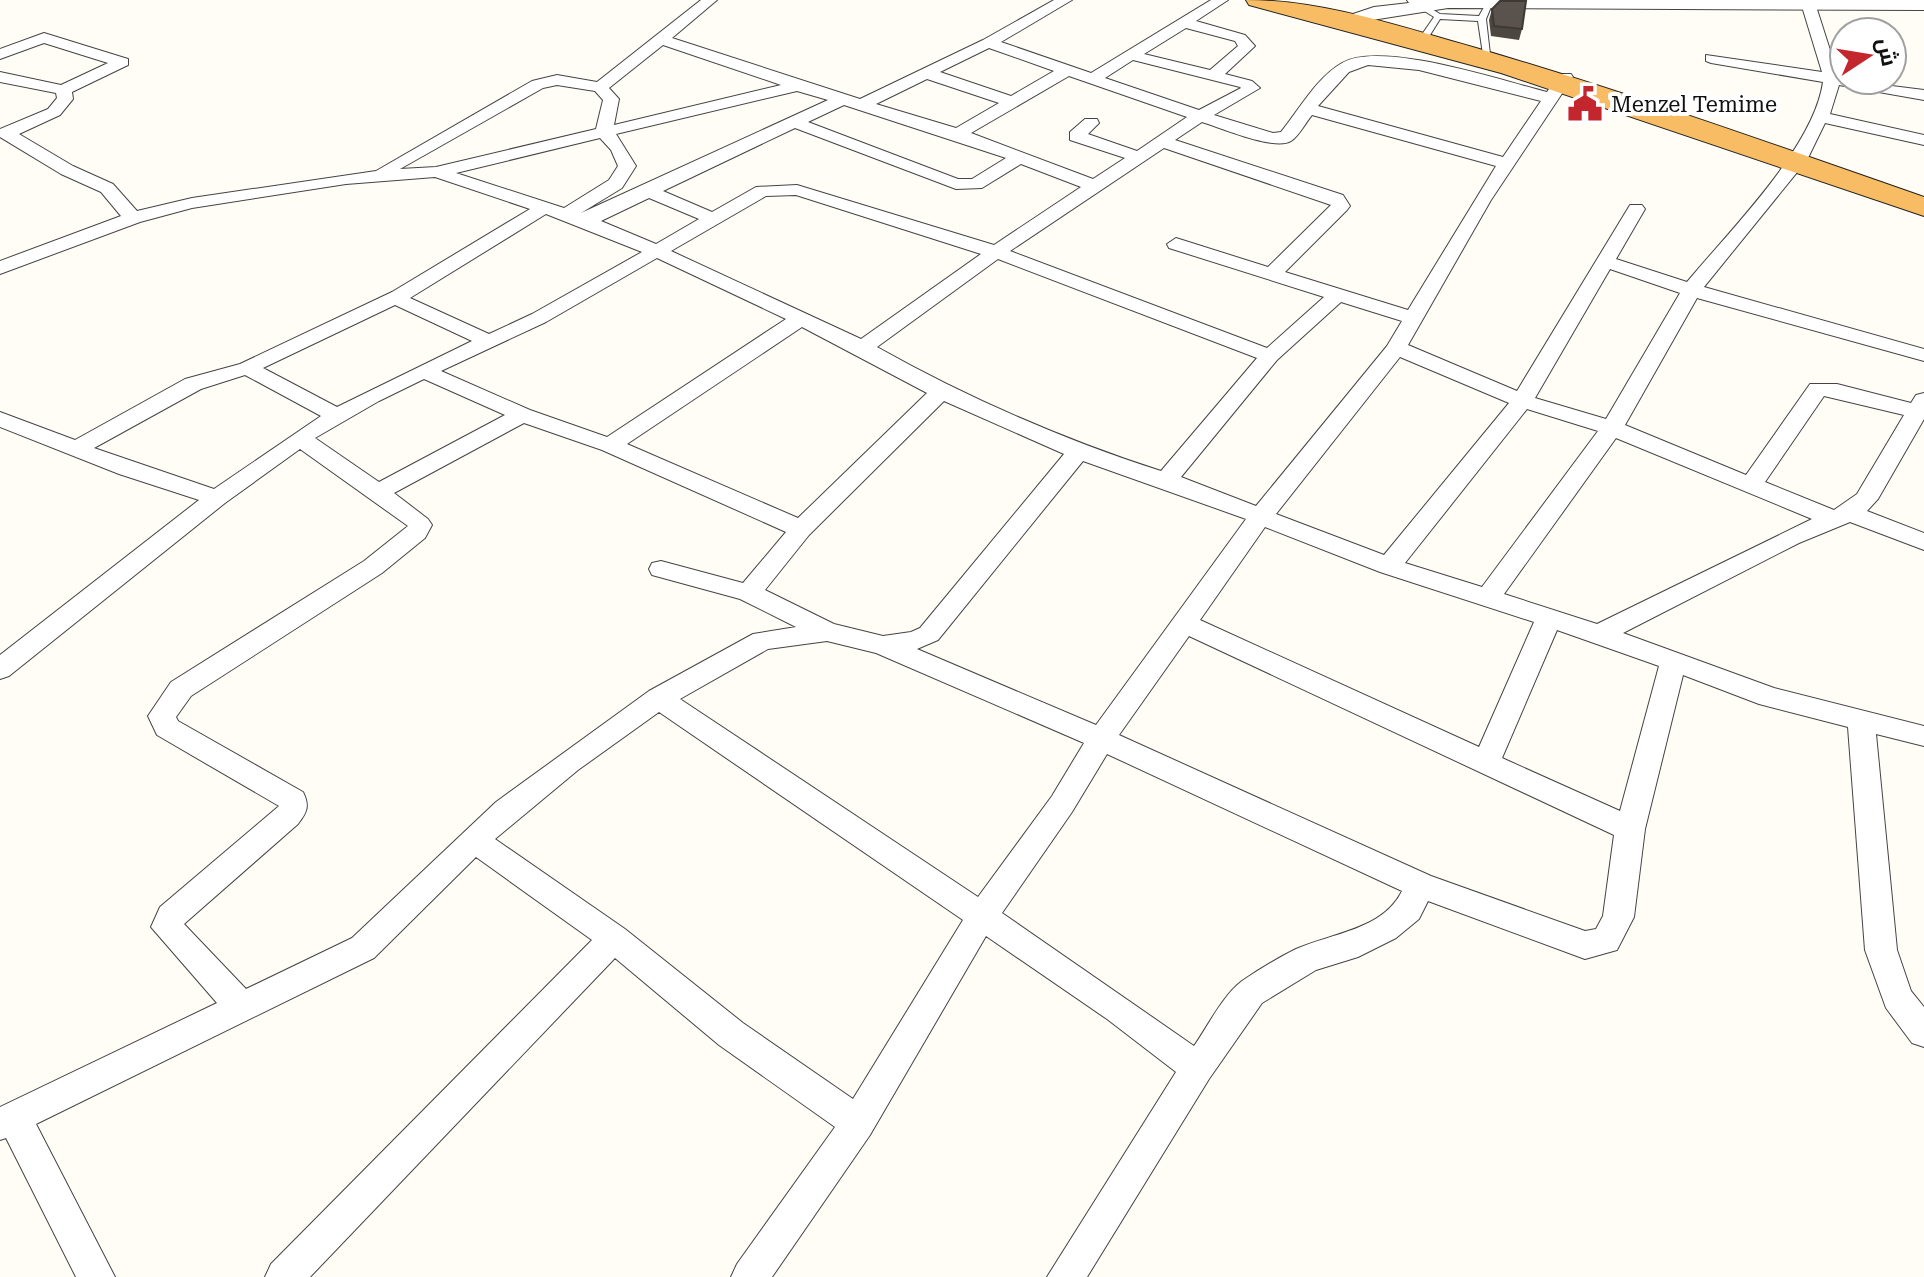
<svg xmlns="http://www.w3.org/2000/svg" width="1924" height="1277" viewBox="0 0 1924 1277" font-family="'Roboto Serif',Cairo,serif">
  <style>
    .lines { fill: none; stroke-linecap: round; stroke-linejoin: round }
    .service-casing { stroke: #444; stroke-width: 2 }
    .minor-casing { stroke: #444; stroke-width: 2 }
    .tertiary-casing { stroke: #444; stroke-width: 2 }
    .trunk-casing { stroke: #222; stroke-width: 2 }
    .service { fill: #fff; fill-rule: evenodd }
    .minor { fill: #fff; fill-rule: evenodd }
    .tertiary { fill: #fff; fill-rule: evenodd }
    .trunk { fill: #f7bc64; fill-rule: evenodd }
    .wall { fill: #4d4742 }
    .building { fill: #5a524d; stroke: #3f3936; stroke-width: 2 }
    .labels { text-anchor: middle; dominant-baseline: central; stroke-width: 8; stroke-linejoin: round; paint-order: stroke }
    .far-poi-label { font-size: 22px; fill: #111; stroke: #fff; text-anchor: start }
  </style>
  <rect width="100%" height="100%" fill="#fffdf5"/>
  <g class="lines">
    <g class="service-casing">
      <polygon id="service" points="1407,0 1417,0 1440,14 1479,16 1487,2 1493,2 1486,19 1491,63 1484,61 1478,21 1440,19 1430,35 1424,35 1423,33 1434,17"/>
    </g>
    <g class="minor-casing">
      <path id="minor" d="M701 0H717L672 38 860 99 983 40 1054 0H1072L1001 42 1091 73 1211 0H1228L1196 21 1245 35 1255 46 1225 74 1252 81 1260 88 1214 115 1273 133 1281 132C1299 110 1316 78 1342 63 1381 40 1502 81 1547 92L1559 74H1571L1573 77 1491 200 1408 345 1517 391 1630 205H1642L1645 209 1616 259 1687 282C1731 229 1814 147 1823 82L1711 63 1706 61V55L1822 72 1800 0H1814L1838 75 1844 76V80L1924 90V100L1839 85 1830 114 1924 135V145L1825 123 1807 160 1704 287 1924 349V361L1697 298 1625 425 1746 475 1810 384H1837L1911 403 1916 395 1924 393V419L1878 499 1867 511 1924 533V550L1850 522 1799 543 1623 633 1774 688 1924 726V746L1876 734 1897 950 1911 991 1924 1007V1047L1912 1043 1886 1008 1865 950 1848 727 1759 704 1683 675 1645 829 1634 917 1617 950 1585 959 1428 901 1419 919 1396 938 1358 957 1316 970 1262 1003 1209 1079 1087 1277H1047L1176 1072 1107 1019 986 936 870 1135 772 1277H731L737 1264 835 1127 719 1045 615 958 310 1277H265L271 1264 592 940 476 857 374 958 36 1124 115 1277H76L6 1138 0 1140V1107L217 1003 151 927 160 907 279 806 157 735 148 716 171 682 364 561 408 526 300 449 225 503 9 676 0 679V655L199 500 119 474 0 427V412L75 440 185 379 240 364 392 292 530 209 435 177 346 184 192 208 140 222 0 274V261L121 216 101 192 61 174 0 137V129L48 109 57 98 56 93 0 82V72L61 85 108 63 44 43 0 59V49L44 33 128 59V65L72 92 73 99 60 115 19 134 73 166 113 184 137 211 192 198 376 171 532 81 557 75 597 82ZM1186 28 1235 41 1238 46 1210 70 1144 54ZM663 45 781 85 614 125 619 99 609 88ZM989 48 1054 71 1011 96 940 72ZM1133 60 1240 87 1241 88 1199 110 1105 78ZM1368 65 1419 70 1541 101 1503 157 1318 106 1349 72ZM1069 76 1187 117 1137 151 1088 134 1099 123 1097 119H1085L1070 132V140L1125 158 1093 179 971 133ZM927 79 999 103 956 128 876 104ZM557 85 595 91 603 100 596 129 436 167 400 169 543 88ZM797 91 828 100 581 213 622 188 636 166 616 134ZM844 105 1006 158 972 179H958L808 122ZM1312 115 1496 166 1408 310 1285 272 1347 210 1350 206 1343 195 1175 140 1202 122C1221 128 1275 151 1291 141 1299 136 1306 122 1312 115ZM795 128 956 189 982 188 1021 164 1081 187 994 245 797 185 756 187 712 212 663 191ZM600 138 611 150 618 166 609 180 564 208 456 173ZM1164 148 1331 205 1268 267 1176 238 1167 244 1169 248 1324 297 1267 348 1010 251ZM796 195 981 254 861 339 671 251 766 196ZM649 198 699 219 656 244 601 221ZM546 214 642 252 532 314 489 334 410 298ZM657 258 786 319 607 437 530 410 441 371 546 322ZM998 259 1257 358 1161 471C1062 439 968 398 877 347ZM1610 269 1680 293 1606 419 1535 398ZM1341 302 1402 321 1387 346 1256 506 1181 477 1277 360ZM395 305 472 341 337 407 263 368ZM802 327 927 393 798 518 627 444ZM1400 357 1509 403 1384 555 1276 514ZM245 375 321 416 214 489 94 448 201 389ZM424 379 505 415 379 482 315 438 379 401ZM1824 396 1904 415 1857 494 1834 510 1765 482ZM944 401 1064 454 920 628 911 632 883 636 834 624 765 590 809 535ZM1527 409 1598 431 1482 587 1405 563ZM524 423 602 450 786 532 743 583 661 561 652 563 649 569 652 575 740 599 796 627 753 634 649 691 496 802 352 938 246 989 184 924 298 824C307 812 310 806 303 792L178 721 176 717 191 696 382 573 425 538 432 525 428 519 394 493ZM1616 438 1812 519 1597 624 1504 594ZM1083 461 1246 519 1096 725 917 649 938 640ZM1265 527 1380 572 1534 622 1479 747 1200 620ZM1557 630 1659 666 1620 811 1502 758ZM1189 636 1614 835 1603 916 1596 929 1585 931 1431 876 1119 735ZM827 641 876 653 1084 743 1052 796 978 897 680 699 768 649ZM659 712 963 920 853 1099 743 1023 625 929 495 839 578 770ZM1107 754 1402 891C1383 930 1332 933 1296 949 1278 958 1258 970 1242 981 1223 995 1208 1026 1194 1046L1002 913 1072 812Z"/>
    </g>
    <g class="tertiary-casing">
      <polygon id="tertiary" points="1407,0 1924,0 1924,10 1448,8 1347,24 1338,19 1374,7 1409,3"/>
    </g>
    <g class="trunk-casing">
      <path id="trunk" d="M1246 0C1324 0 1401 27 1476 48 1627 92 1775 145 1924 197V216L1501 73 1249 5Z"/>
    </g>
    <use href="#service" class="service"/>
    <use href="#minor" class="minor"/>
    <use href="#tertiary" class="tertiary"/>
    <use href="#trunk" class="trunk"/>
  </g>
  <polygon class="wall" points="1492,9 1522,29 1519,40 1491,36 1489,20"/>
  <polygon class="building" points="1500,1 1526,1 1522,29 1494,26 1492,9"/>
  <defs>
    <g id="civic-bare" transform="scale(2.76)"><path d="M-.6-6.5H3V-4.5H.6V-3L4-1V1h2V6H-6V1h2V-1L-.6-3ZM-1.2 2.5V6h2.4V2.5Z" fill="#c4262e" stroke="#fff" stroke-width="2.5" paint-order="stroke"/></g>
  </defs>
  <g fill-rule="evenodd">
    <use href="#civic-bare" x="1585" y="104"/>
  </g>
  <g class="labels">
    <g class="far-poi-label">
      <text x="1611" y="104">Menzel Temime</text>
    </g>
  </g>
  <g transform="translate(1868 56) rotate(78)"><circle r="38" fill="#ffffff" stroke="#a0a0a0" stroke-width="2"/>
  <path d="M0-6L14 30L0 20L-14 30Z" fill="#c4262e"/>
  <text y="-12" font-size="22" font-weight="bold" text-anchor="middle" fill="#111111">ش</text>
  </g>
</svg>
